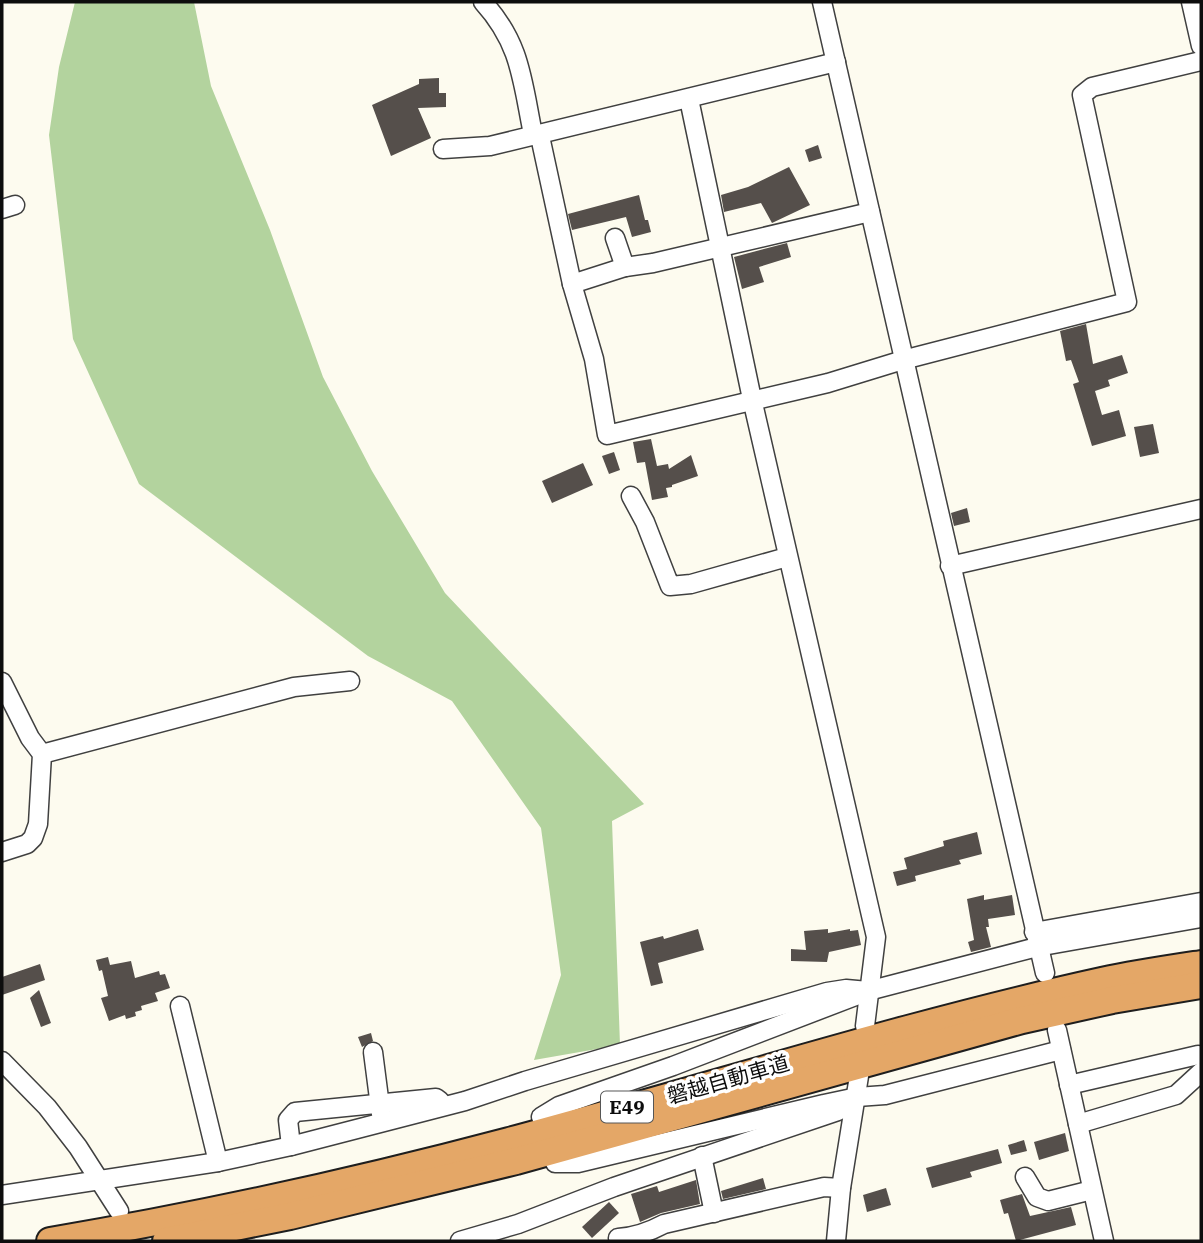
<svg xmlns="http://www.w3.org/2000/svg" width="1203" height="1243" viewBox="0 0 1203 1243" font-family="'IBM Plex Serif','Noto Sans JP',serif">
  <style>
    .forest { fill: #b3d39e }
    .building { fill: #554f4b }
    .lines { fill: none; stroke-linecap: round; stroke-linejoin: round }
    .minor-casing { stroke: #404040; stroke-width: 21 }
    .highway-casing { stroke: #1e1e1e; stroke-width: 30 }
    .minor { stroke: #fff; stroke-width: 18 }
    .highway { stroke: #e4a767; stroke-width: 26 }
    .labels { text-anchor: middle; dominant-baseline: central; stroke-width: 7; stroke-linejoin: round; paint-order: stroke }
    .shield { fill: #fff; stroke: #565656; stroke-width: 2 }
    .shield-label { font-size: 19px; font-weight: bold; fill: #0d0d0d }
    .street-label { font-size: 21px; fill: #0d0d0d; stroke: #fff }
  </style>
  <rect width="100%" height="100%" fill="#fdfbef"/>
  <polygon class="forest" points="75,2 194,2 211,86 270,230 323,377 372,471 445,593 644,804 612,821 620,1045 534,1060 561,975 541,828 452,701 368,656 139,484 73,339 49,135 59,67"/>
  <g class="building">
    <polygon points="439,78 439,93 446,93 446,107 418,108 431,138 391,156 372,105 419,84 419,79"/>
    <polygon points="818,145 822,158 809,162 805,150"/>
    <polygon points="789,167 810,205 772,223 761,203 724,212 721,195 748,187"/>
    <polygon points="639,195 645,220 648,220 651,232 632,237 626,217 572,230 568,214"/>
    <polygon points="787,243 791,257 759,267 764,282 742,289 734,257"/>
    <polygon points="1086,324 1093,364 1122,355 1128,373 1108,380 1110,386 1095,391 1102,415 1119,410 1126,436 1092,446 1073,384 1079,382 1071,360 1066,361 1060,331"/>
    <polygon points="1153,424 1159,453 1140,457 1134,427"/>
    <polygon points="651,439 657,466 668,464 669,469 691,455 698,476 672,485 672,487 666,488 668,497 652,500 645,462 637,463 633,442"/>
    <polygon points="614,452 620,470 609,474 602,456"/>
    <polygon points="583,463 593,485 552,503 542,481"/>
    <polygon points="967,508 970,522 954,526 951,513"/>
    <polygon points="977,832 982,854 959,860 961,864 915,876 916,881 897,886 893,872 907,869 904,858 944,846 943,841"/>
    <polygon points="984,895 984,900 1012,895 1015,915 988,919 989,927 986,927 991,947 971,952 968,942 974,940 967,899"/>
    <polygon points="698,929 704,950 658,963 663,983 651,986 640,942 663,936 664,939"/>
    <polygon points="828,929 828,933 850,929 850,931 858,930 861,945 829,952 827,962 791,961 791,949 806,950 804,931"/>
    <polygon points="108,957 110,965 131,961 135,978 159,971 160,975 165,974 170,988 155,993 158,1001 141,1006 142,1010 135,1012 136,1016 126,1019 125,1015 109,1021 101,998 108,996 102,970 99,971 96,960"/>
    <polygon points="40,964 45,980 2,995 2,977"/>
    <polygon points="39,990 51,1023 41,1027 30,998"/>
    <polygon points="371,1033 373,1041 362,1047 358,1037"/>
    <polygon points="1065,1133 1069,1151 1039,1160 1034,1142"/>
    <polygon points="1024,1140 1027,1151 1011,1155 1008,1145"/>
    <polygon points="998,1149 1002,1163 970,1172 972,1177 932,1188 926,1168"/>
    <polygon points="763,1178 766,1189 723,1199 721,1191"/>
    <polygon points="696,1180 700,1204 661,1213 640,1222 631,1194 657,1186 659,1192"/>
    <polygon points="886,1188 891,1205 867,1212 863,1195"/>
    <polygon points="1022,1194 1030,1216 1071,1207 1076,1225 1016,1241 1008,1213 1004,1214 1000,1200"/>
    <polygon points="609,1202 619,1213 592,1238 582,1227"/>
  </g>
  <g class="lines">
    <g class="minor-casing">
      <g id="minor">
        <path d="M483 2C521 44 522 80 533 134L538 136 541 141 572 284 594 359 607 435 828 383 903 360 1127 302 1082 95 1092 87 1201 61"/>
        <polyline points="822,2 1045,973"/>
        <polyline points="1191,2 1201,46"/>
        <polyline points="689,99 752,399 876,937 865,1026"/>
        <polyline points="443,149 490,146 836,62"/>
        <polyline points="2,209 15,205"/>
        <polyline points="615,238 625,267"/>
        <polyline points="572,284 625,267 653,263 870,212"/>
        <polyline points="631,496 645,522 670,586 691,584 787,557"/>
        <polyline points="950,566 1201,509"/>
        <polyline points="2,682 30,738 42,754 38,824 33,838 27,844 2,852"/>
        <polyline points="42,754 294,687 350,681"/>
        <polyline points="1034,932 1201,902"/>
        <polyline points="180,1006 218,1162"/>
        <polyline points="1057,1030 1104,1241"/>
        <polyline points="373,1052 381,1114"/>
        <polyline points="2,1061 47,1107 78,1147 119,1211"/>
        <polyline points="1069,1085 1198,1055"/>
        <polyline points="541,1117 559,1106 673,1066 858,995"/>
        <polyline points="1078,1124 1176,1095 1201,1072"/>
        <polyline points="291,1146 288,1120 295,1112 436,1098 440,1101"/>
        <polyline points="702,1156 714,1213"/>
        <polyline points="555,1163 578,1163 824,1104 857,1097 885,1095 1061,1050"/>
        <polyline points="1025,1177 1037,1197 1048,1201 1092,1190"/>
        <polyline points="2,1195 218,1162 291,1146 465,1101 525,1081 827,992 846,989 868,991 1037,947 1201,918"/>
        <path d="M618 1238C636 1237 649 1232 664 1224L824 1187 841 1188"/>
        <polyline points="460,1241 518,1224 614,1187 838,1111"/>
        <polyline points="836,1241 841,1188 859,1076"/>
      </g>
    </g>
    <g class="highway-casing">
      <g id="highway">
        <path d="M50 1241C205 1215 358 1181 509 1141 707 1088 902 1025 1102 981 1134 974 1168 969 1201 964"/>
        <polyline points="166,1241 290,1216 516,1161 1022,1020 1112,1000 1201,985"/>
      </g>
    </g>
    <use href="#minor" class="minor"/>
    <use href="#highway" class="highway"/>
  </g>
  <g class="labels">
    <rect class="shield" x="601" y="1091.5" width="52" height="31" rx="5"/>
    <g class="shield-label">
      <text x="627" y="1107">E49</text>
    </g>
    <g class="street-label">
      <text transform="translate(728 1079) rotate(-16)">磐越自動車道</text>
    </g>
  </g>
  <rect width="1203" height="1243" fill="none" stroke="#0d0d0d" stroke-width="7"/>
</svg>
